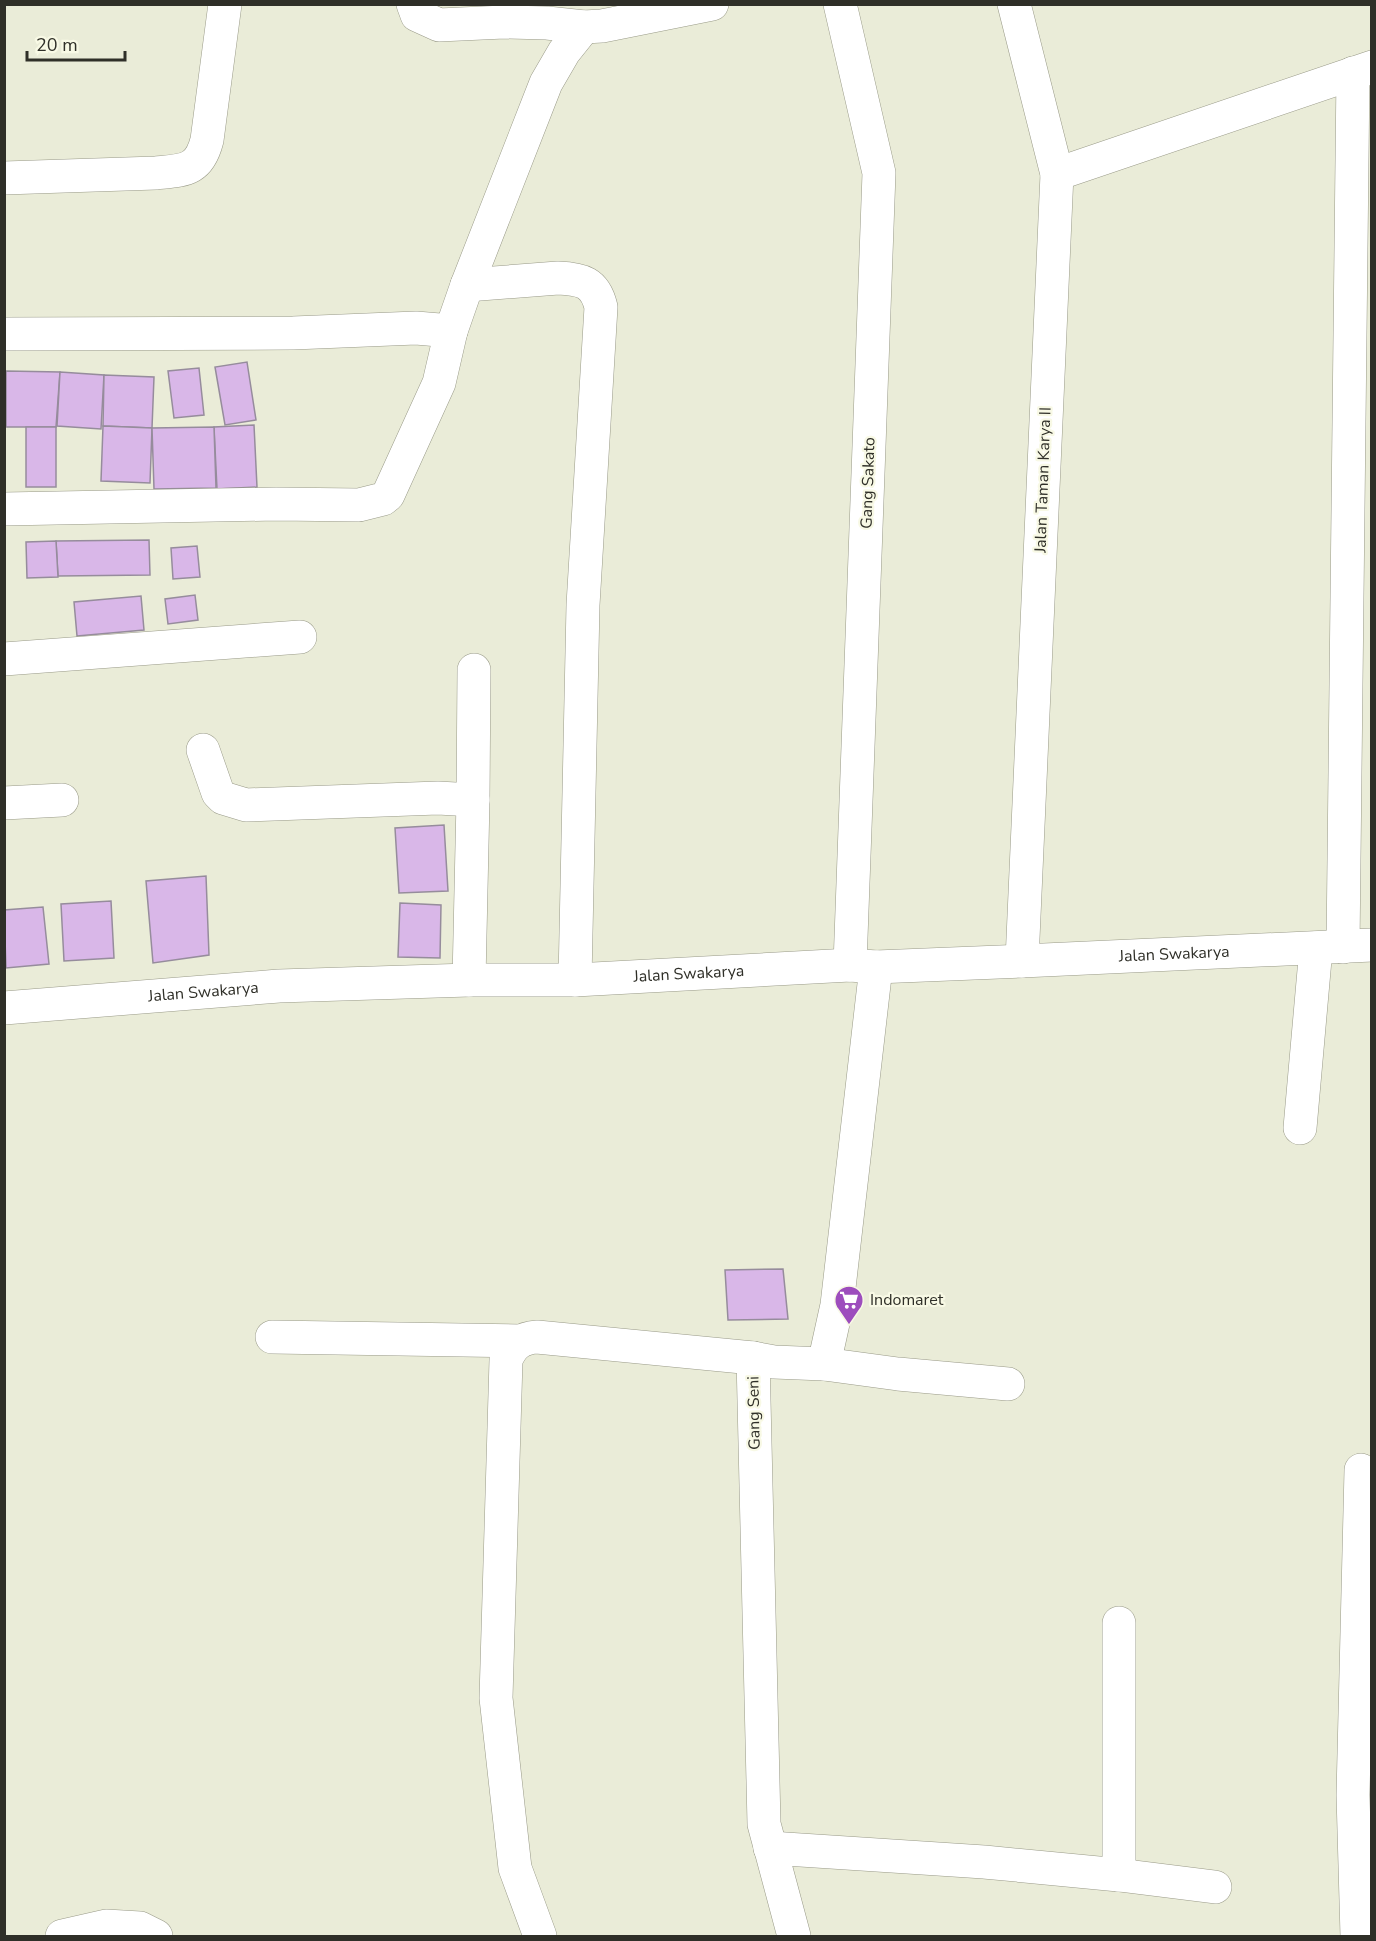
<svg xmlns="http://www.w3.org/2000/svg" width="1376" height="1941" viewBox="0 0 1376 1941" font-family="'Nunito Sans',sans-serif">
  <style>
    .building { fill: #d9b7e8; stroke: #968c9c; stroke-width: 1.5 }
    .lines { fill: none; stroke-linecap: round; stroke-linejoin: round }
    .minor-casing { stroke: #999a88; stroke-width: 34 }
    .minor { stroke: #fff; stroke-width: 33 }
    .labels { text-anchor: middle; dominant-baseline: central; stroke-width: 4.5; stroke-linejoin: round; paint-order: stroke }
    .street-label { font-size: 16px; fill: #2f2f28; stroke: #f8f9e5 }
    .poi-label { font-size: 16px; fill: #2f2f28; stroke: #f8f9e5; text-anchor: start }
  </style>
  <rect width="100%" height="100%" fill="#eaecd8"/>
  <g class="building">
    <polygon points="247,362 256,420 225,425 215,367"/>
    <polygon points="199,368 204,415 174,418 168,371"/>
    <polygon points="6,371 60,372 56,427 6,427"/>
    <polygon points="60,372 104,375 101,429 57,426"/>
    <polygon points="104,375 154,377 152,428 103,426"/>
    <polygon points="254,425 257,487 217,489 214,427"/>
    <polygon points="103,426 152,428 150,483 101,481"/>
    <rect x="26" y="427" width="30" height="60"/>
    <polygon points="214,427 216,488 154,489 152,428"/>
    <polygon points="149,540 150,575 58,576 56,541"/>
    <polygon points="56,541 58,577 27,578 26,542"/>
    <polygon points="197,546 200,577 173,579 171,548"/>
    <polygon points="195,595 198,620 168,624 165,599"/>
    <polygon points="141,596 144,630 77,636 74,602"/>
    <polygon points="444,825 448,891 399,893 395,828"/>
    <polygon points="206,876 209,955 153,963 146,881"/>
    <polygon points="111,901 114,958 64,961 61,904"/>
    <polygon points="400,903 441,905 440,958 398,957"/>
    <polygon points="43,907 49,964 6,968 4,910"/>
    <polygon points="783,1269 788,1319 728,1320 725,1270"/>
  </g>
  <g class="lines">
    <g class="minor-casing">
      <g id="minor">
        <polyline points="413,4 417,15 439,25 504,22 547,23 584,27 602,26 712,4"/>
        <polyline points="840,4 879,173 850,965"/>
        <polyline points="1014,4 1057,174 1022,961"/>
        <polyline points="1057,174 1372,67"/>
        <path d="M4 178 156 173C185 170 199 171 207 140L225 4"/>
        <path d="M467 285 558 278C582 279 595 282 601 307L583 605 575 980"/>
        <polyline points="4,334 293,333 416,328 451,331 467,285 546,83 564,52 584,27"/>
        <polyline points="4,509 276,504 359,505 383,499 388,495 439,383 451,331"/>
        <polyline points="4,659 300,637"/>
        <polyline points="203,750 218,793 223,798 246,805 438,798 473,800"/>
        <polyline points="4,803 62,800"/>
        <polyline points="1343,947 1353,73"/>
        <polyline points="469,980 473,800 474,670"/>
        <path id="s1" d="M4 1008 279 986 469 980H575L850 965 876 967 1022 961 1372 945"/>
        <polyline points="1300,1128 1316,948"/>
        <polyline points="272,1337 520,1341"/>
        <polyline points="824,1364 837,1305 876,967"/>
        <polyline points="1119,1623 1119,1875"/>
        <polyline points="770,1848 984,1862 1119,1875 1215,1887"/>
        <polyline points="62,1936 106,1926 140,1928 156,1936"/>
        <path d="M540 1936 515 1868 496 1698 506 1360C512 1345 521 1338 537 1337L753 1358"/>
        <polyline points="794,1936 764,1824 753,1358 774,1362 824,1364 898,1374 1008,1384"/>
        <polyline points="1357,1936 1353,1795 1361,1470"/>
      </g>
    </g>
    <use href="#minor" class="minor"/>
  </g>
  <defs>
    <g id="supermarket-pin" transform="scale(1.5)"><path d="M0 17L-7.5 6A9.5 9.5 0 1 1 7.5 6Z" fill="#9d4dbd" stroke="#f8f9e5"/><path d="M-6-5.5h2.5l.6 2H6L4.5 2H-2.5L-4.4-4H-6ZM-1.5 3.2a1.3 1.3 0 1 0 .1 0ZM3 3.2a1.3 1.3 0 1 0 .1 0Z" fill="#fff"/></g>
  </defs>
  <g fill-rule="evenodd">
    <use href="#supermarket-pin" x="849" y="1300"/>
  </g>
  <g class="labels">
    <g class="street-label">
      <text transform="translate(1043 480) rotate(-88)">Jalan Taman Karya II</text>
      <text transform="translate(868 483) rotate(-88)">Gang Sakato</text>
      <text stroke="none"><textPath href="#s1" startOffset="1172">Jalan Swakarya</textPath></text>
      <text stroke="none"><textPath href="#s1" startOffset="686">Jalan Swakarya</textPath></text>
      <text stroke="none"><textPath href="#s1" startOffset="200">Jalan Swakarya</textPath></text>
      <text transform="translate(754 1413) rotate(-91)">Gang Seni</text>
    </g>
    <g class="poi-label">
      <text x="870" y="1300">Indomaret</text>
    </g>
  </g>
  <rect width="1376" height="1941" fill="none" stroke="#2f2f28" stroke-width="12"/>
  <path d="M27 51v9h98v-9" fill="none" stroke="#2f2f28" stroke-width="3"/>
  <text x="36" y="51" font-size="18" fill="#2f2f28" stroke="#f8f9e5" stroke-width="4.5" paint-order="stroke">20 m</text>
</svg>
